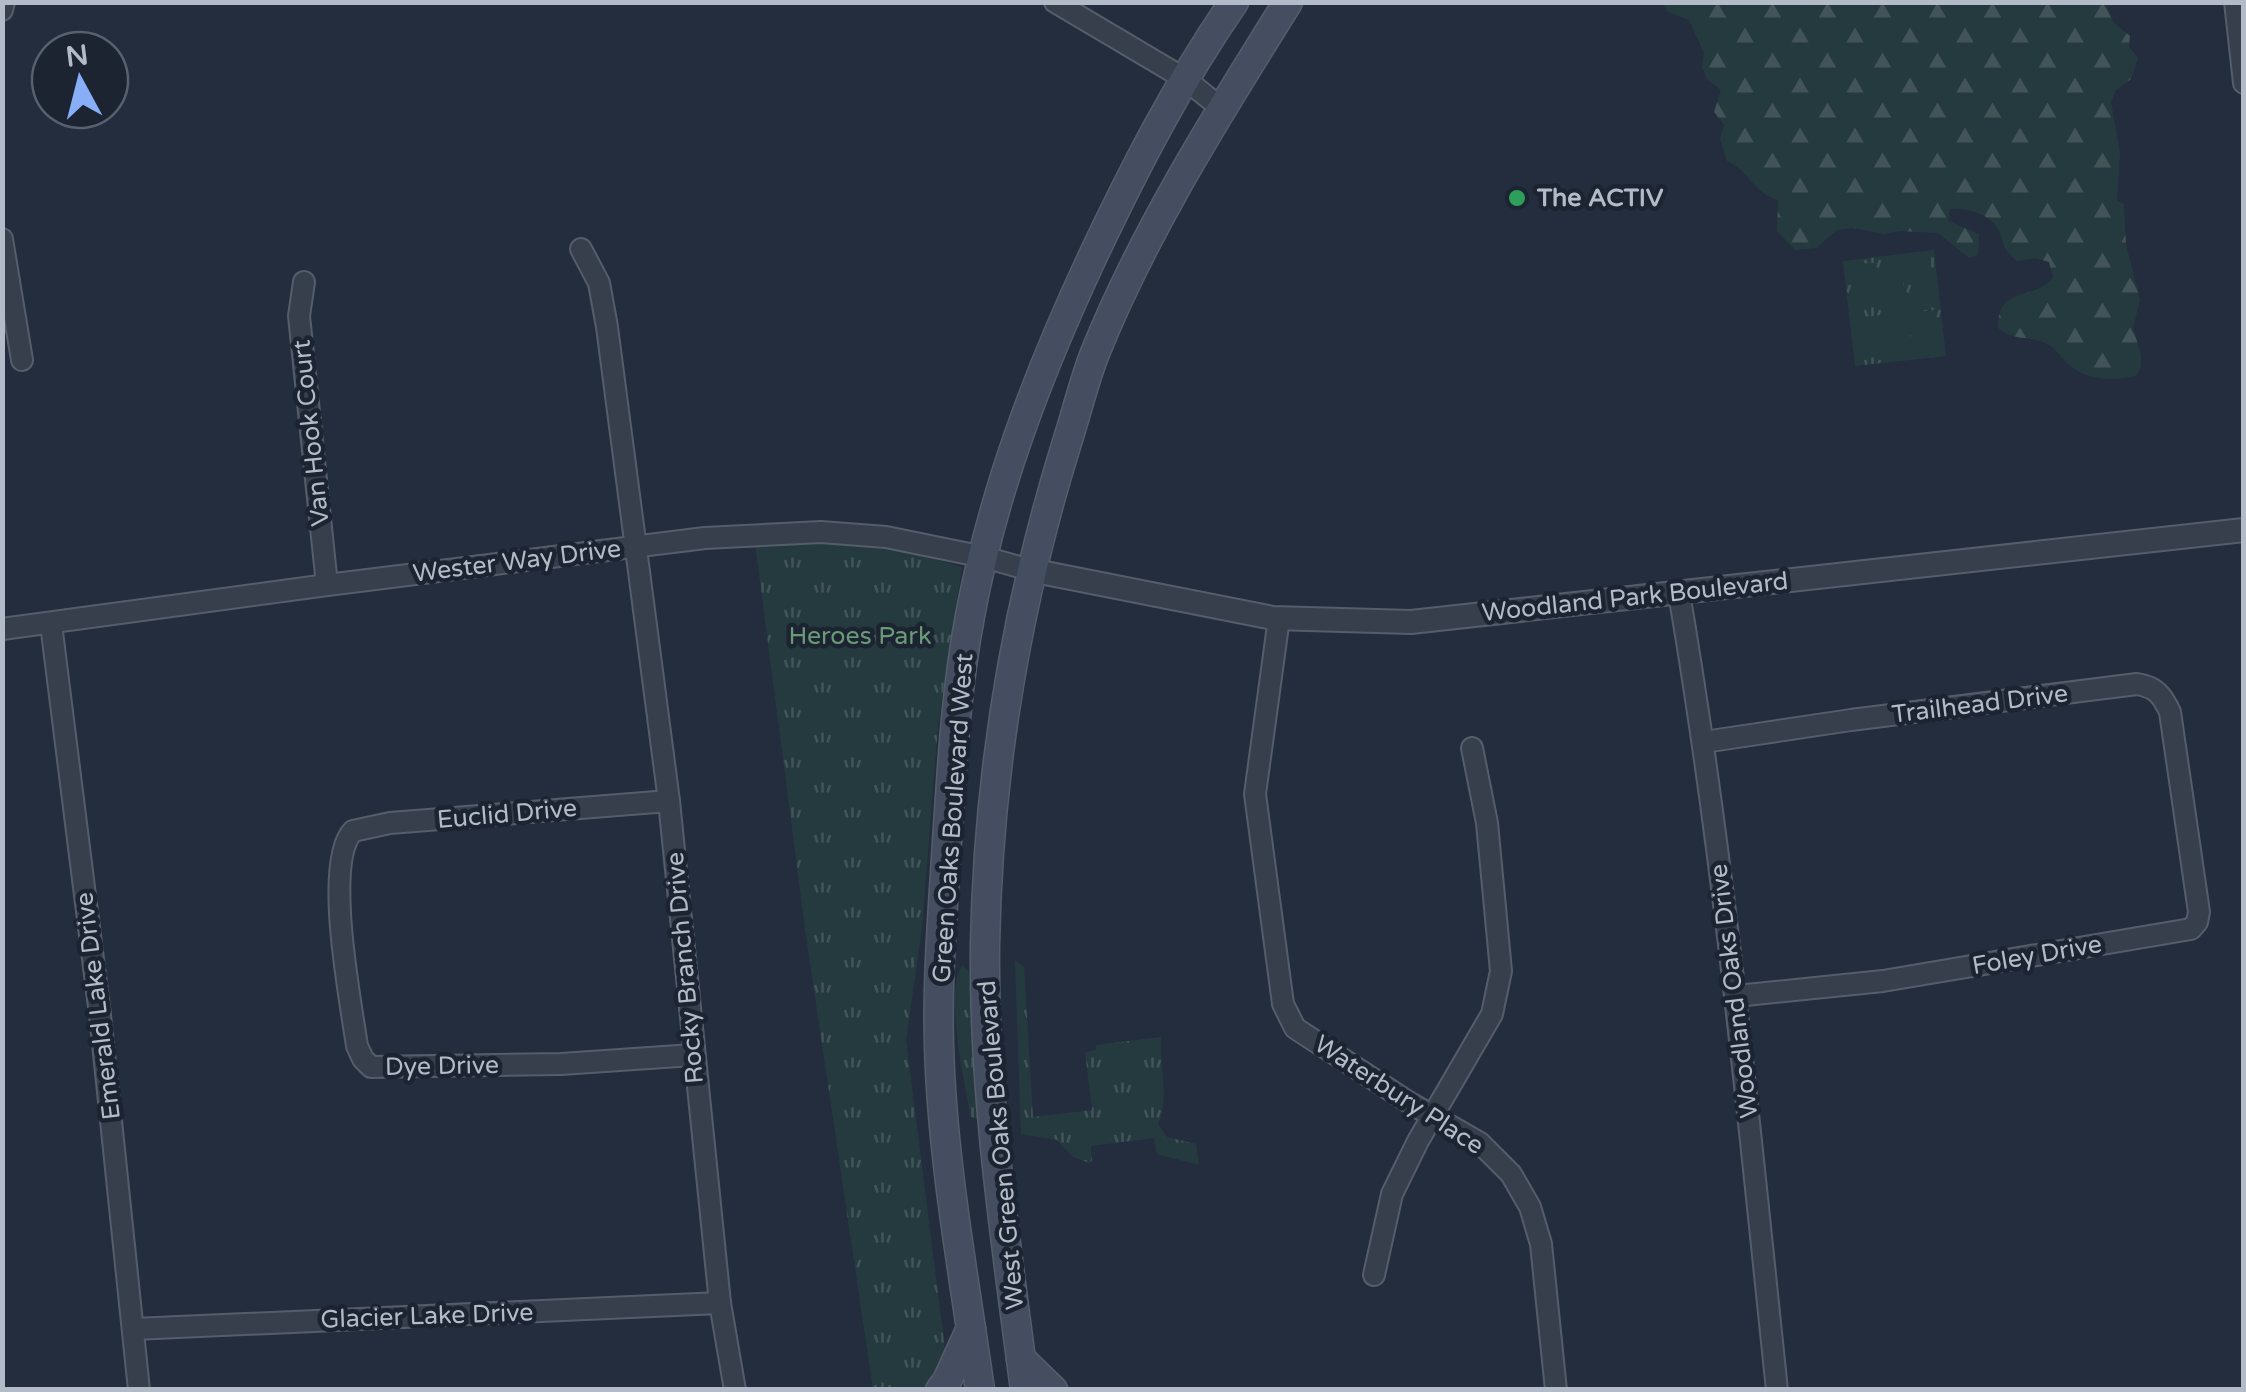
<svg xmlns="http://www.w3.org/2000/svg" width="2246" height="1392" viewBox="0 0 2246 1392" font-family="'Varela Round',sans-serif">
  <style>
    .grass { fill: url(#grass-tufts) }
    .forest { fill: url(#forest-firs) }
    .pitch { fill: #253a3e }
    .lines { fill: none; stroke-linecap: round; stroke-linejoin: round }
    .minor-casing { stroke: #555d6b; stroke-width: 24 }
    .tertiary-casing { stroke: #555d6b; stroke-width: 26 }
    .secondary-casing { stroke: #555d6b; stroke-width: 31 }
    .minor { stroke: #373f4d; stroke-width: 20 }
    .tertiary { stroke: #373f4d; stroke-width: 22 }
    .secondary { stroke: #454e60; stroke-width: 28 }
    .leisure-dot { fill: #2e9e5b; stroke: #1c2432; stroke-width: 4 }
    .labels { text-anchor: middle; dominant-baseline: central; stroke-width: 9; stroke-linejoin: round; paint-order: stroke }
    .poi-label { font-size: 25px; font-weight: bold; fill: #b3bac8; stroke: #1c2432; text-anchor: start }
    .street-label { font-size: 25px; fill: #b3bac8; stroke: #1c2432 }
    .park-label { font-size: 25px; fill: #6a9977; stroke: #1c2432 }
  </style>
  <defs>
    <pattern id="grass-tufts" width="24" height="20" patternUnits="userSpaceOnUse" patternTransform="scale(2.5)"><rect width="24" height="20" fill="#253a3e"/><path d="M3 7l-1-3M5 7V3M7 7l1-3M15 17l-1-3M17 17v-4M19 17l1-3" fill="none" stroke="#425458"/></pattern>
    <pattern id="forest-firs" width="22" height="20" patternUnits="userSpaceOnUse" patternTransform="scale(2.5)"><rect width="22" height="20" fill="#253a3e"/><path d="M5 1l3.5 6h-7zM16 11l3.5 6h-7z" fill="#425458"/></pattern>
  </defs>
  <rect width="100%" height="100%" fill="#232d3d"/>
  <g class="grass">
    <polygon points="1934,250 1946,356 1855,366 1843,261"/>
    <polygon points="815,538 887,546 962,567 938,727 922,928 906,1040 950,1389 873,1389 806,936 755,543"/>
    <path d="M1015 961 1024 966 1033 1117 1092 1110 1085 1052 1096 1050V1045L1161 1037C1159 1065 1170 1100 1158 1124L1167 1137 1196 1144 1199 1165 1157 1154 1154 1138 1091 1146 1092 1161 1089 1163 1073 1157 1057 1140 1021 1134Z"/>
    <path d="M962 966 968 970 972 998 977 1119 971 1117C965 1083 944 994 962 966Z"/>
  </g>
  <path class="forest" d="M1663 3H2106L2113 22 2130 36 2129 47 2138 58 2131 79 2116 90 2111 102 2120 153 2117 201 2124 204 2126 245 2140 300 2133 328 2141 355V367L2136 376C2111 381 2087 381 2067 363 2059 355 2054 346 2043 342 2025 335 2017 342 1998 328 1998 284 2033 302 2053 278L2049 262 2035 258 2017 261C2005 252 2004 246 2000 233 1994 215 1967 207 1950 209L1948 221 1979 234 1978 255 1969 258 1938 233 1900 231 1884 234 1853 228 1837 230 1816 248 1795 250 1777 231 1778 200C1751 191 1750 171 1727 161L1720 139 1724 125 1714 112 1721 90 1707 79 1702 67 1704 53 1689 20 1668 12Z"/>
  <g class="pitch">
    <polygon points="1927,257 1932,295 1914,297 1910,259"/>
    <polygon points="1901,260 1905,298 1888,300 1883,262"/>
    <polygon points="1874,263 1879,301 1861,303 1857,264"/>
    <polygon points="1934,310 1938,348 1921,350 1917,312"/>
    <polygon points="1908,312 1912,351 1894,352 1890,314"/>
    <polygon points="1881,315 1885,353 1867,355 1863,317"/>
  </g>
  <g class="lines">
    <g class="minor-casing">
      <g id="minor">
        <polyline points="1055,2 1185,79 1221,108"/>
        <polyline points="2235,2 2244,83"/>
        <polyline points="2,10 4,2"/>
        <polyline points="2,239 22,360"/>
        <polyline points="581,249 599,283 607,327 669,801 720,1303 735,1390"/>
        <polyline points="304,282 299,316 327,585"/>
        <path d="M1679 593C1724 857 1749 1123 1777 1390"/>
        <polyline points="1279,618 1255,794 1283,1004 1295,1028 1410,1103 1480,1143 1511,1174 1530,1207 1541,1244 1556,1390"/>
        <polyline points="51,624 100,1015 139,1390"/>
        <polyline points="2,629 327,585 705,538 821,532 886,537 984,557 1030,570"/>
        <path d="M1704 742 1851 720 2137 684C2156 687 2162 695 2170 712L2199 912 2197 922 2191 929 1883 981 1736 996"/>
        <path d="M669 801 390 823 353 831C323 862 351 1003 357 1046L363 1059 371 1067 561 1064 693 1055"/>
        <polyline points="1374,1275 1392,1194 1418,1141 1492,1014 1501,971 1487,823 1472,748"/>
        <polyline points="134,1329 720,1303"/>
      </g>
    </g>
    <g class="tertiary-casing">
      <polyline id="tertiary" points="1030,570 1273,618 1411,622 2244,530"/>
    </g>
    <g class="secondary-casing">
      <g id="secondary">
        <polyline points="1021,1359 1053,1390"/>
        <polyline points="940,1390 947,1381 971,1328"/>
        <path d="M980 1390C964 1276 942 1160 939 1045 937 977 943 909 947 841 952 766 956 690 970 616 993 491 1038 374 1091 260 1133 171 1178 83 1234 2"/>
        <path d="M1025 1390C1006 1243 983 1094 985 945 988 775 1017 602 1068 439 1077 411 1084 381 1095 353 1145 229 1217 116 1288 2"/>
      </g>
    </g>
    <use href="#minor" class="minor"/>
    <use href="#tertiary" class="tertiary"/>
    <use href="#secondary" class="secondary"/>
  </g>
  <circle class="leisure-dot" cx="1517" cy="198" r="10"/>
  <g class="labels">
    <g class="poi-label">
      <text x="1537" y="198">The ACTIV</text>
    </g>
    <g class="street-label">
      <text transform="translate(311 433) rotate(-96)">Van Hook Court</text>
      <text transform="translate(517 561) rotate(-7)">Wester Way Drive</text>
      <text transform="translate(1635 597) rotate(-6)">Woodland Park Boulevard</text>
      <text transform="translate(1980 704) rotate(-7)">Trailhead Drive</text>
      <text transform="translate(507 814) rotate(-5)">Euclid Drive</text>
      <text transform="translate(953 818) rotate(-86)">Green Oaks Boulevard West</text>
      <text transform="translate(2037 955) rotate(-10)">Foley Drive</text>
      <text transform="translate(685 968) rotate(-95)">Rocky Branch Drive</text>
      <text transform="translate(1734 991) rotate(-97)">Woodland Oaks Drive</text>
      <text transform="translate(98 1006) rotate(-97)">Emerald Lake Drive</text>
      <text transform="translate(442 1066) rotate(-1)">Dye Drive</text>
      <text transform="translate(1399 1095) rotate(33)">Waterbury Place</text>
      <text transform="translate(1001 1145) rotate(-95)">West Green Oaks Boulevard</text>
      <text transform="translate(427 1316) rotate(-2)">Glacier Lake Drive</text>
    </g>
    <g class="park-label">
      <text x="860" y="636">Heroes Park</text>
    </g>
  </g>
  <rect width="2246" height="1392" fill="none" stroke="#b3bac8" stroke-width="10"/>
  <g transform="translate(80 80) rotate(353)"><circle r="48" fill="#1c2432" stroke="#58606e" stroke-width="2.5"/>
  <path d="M0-8L18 38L0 25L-18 38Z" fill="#88aef8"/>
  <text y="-15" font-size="28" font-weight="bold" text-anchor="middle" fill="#b3bac8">N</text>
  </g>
</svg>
